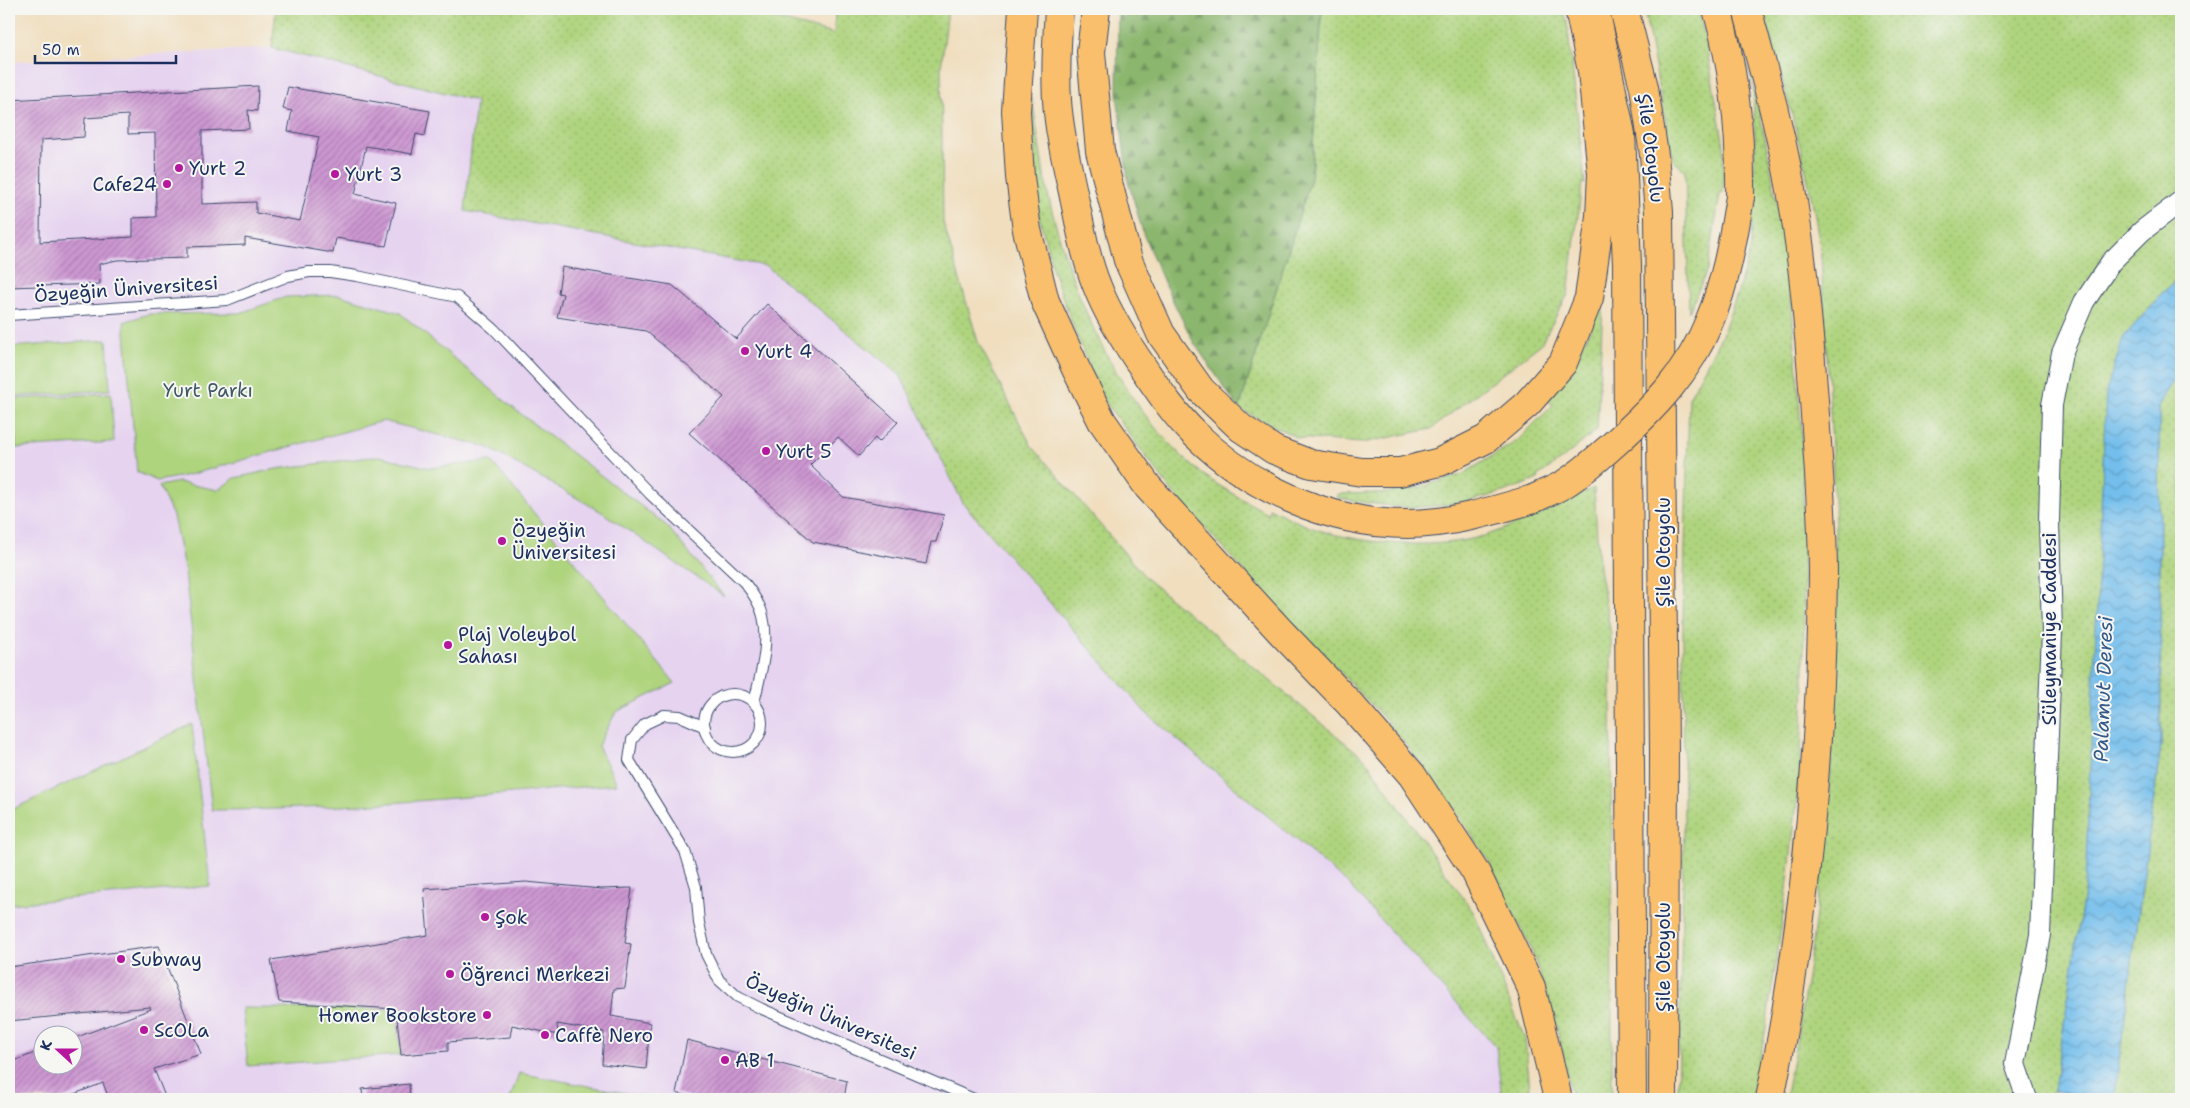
<svg xmlns="http://www.w3.org/2000/svg" width="2190" height="1108" viewBox="0 0 2190 1108" font-family="'Shantell Sans',sans-serif">
  <style>
    .built { fill: #e6d3f0; fill-rule: evenodd }
    .grass { fill: url(#grass-dots); stroke: #65826e }
    .forest { fill: url(#forest-firs); stroke: #537266 }
    .green { fill: #afd47e; stroke: #65826e }
    .water { fill: url(#water-waves); stroke: #4776a5 }
    .building { fill: url(#building-hatch); fill-rule: evenodd }
    .lines { fill: none; stroke-linecap: round; stroke-linejoin: round }
    .service-casing { stroke: #3b496c; stroke-width: 12 }
    .minor-casing { stroke: #3b496c; stroke-width: 22 }
    .trunk-casing { stroke: #3b496c; stroke-width: 30 }
    .motorway-casing { stroke: #3b496c; stroke-width: 30 }
    .service { stroke: #fff; stroke-width: 10 }
    .minor { stroke: #fff; stroke-width: 20 }
    .trunk { stroke: #f9bf6c; stroke-width: 28 }
    .motorway { stroke: #f9bf6c; stroke-width: 28 }
    .motorway-bridge-casing { stroke: #3b496c; stroke-width: 30; stroke-linecap: butt }
    .motorway-bridge { stroke: #f9bf6c; stroke-width: 28 }
    .poi-dot { fill: #b5179e; stroke: #f6f6f2; stroke-width: 2 }
    .labels { text-anchor: middle; dominant-baseline: central; stroke-width: 4; stroke-linejoin: round; paint-order: stroke }
    .street-label { font-size: 19px; fill: #1b2f5e; stroke: #f6f6f2 }
    .poi-label { font-size: 19px; fill: #1b2f5e; stroke: #f6f6f2; text-anchor: start }
    .park-label { font-size: 19px; fill: #405866; stroke: #f6f6f2 }
    .water-label { font-size: 20px; font-style: italic; fill: #355a89; stroke: #f6f6f2 }
  </style>
  <defs>
    <pattern id="grass-dots" width="8" height="8" patternUnits="userSpaceOnUse" patternTransform="scale(1.25)"><rect width="8" height="8" fill="#afd47e"/><path d="M2 2h.1M6 6h.1" fill="none" stroke="#96b66f" stroke-width="1.8" stroke-linecap="round"/></pattern>
    <pattern id="forest-firs" width="22" height="20" patternUnits="userSpaceOnUse" patternTransform="scale(1.25)"><rect width="22" height="20" fill="#8bb66d"/><path d="M5 1l3.5 6h-7zM16 11l3.5 6h-7z" fill="#71945d"/></pattern>
    <pattern id="water-waves" width="16" height="10" patternUnits="userSpaceOnUse" patternTransform="scale(1.25)"><rect width="16" height="10" fill="#73beec"/><path d="M0 5q4-4 8 0t8 0" fill="none" stroke="#5e9bc2"/></pattern>
    <pattern id="building-hatch" width="6" height="6" patternUnits="userSpaceOnUse" patternTransform="scale(1.25)"><rect width="6" height="6" fill="#ce98d2"/><path d="M-1 1l2-2M0 6l6-6M5 7l2-2" fill="none" stroke="#a67cae"/></pattern>
  </defs>
  <rect width="100%" height="100%" fill="#f6f6f2"/>
  <filter id="ink" filterUnits="userSpaceOnUse"><feTurbulence type="fractalNoise" baseFrequency=".02" numOctaves="2"/><feDisplacementMap in="SourceGraphic" scale="10" xChannelSelector="R" yChannelSelector="G"/><feConvolveMatrix kernelMatrix="1 2 1 2 8 2 1 2 1" color-interpolation-filters="sRGB"/></filter>
  <filter id="wash" filterUnits="userSpaceOnUse"><feTurbulence type="fractalNoise" baseFrequency=".0096" numOctaves="4" result="noise"/><feDisplacementMap in="SourceGraphic" scale="20" xChannelSelector="R" yChannelSelector="G"/><feGaussianBlur stdDeviation="1.12" result="paint"/><feColorMatrix in="noise" values="0 0 0 0 0 0 0 0 0 0 0 0 0 0 0 0 0 1.4 0 .05"/><feComposite in="paint" operator="in"/></filter>
  <g filter="url(#wash)">
    <rect width="100%" height="100%" fill="#f0debe"/>
    <path class="built" d="M272 48 476 101 465 211 766 266 900 375 963 504 1145 712 1348 884 1496 1047 1502 1099H9V62ZM42 1036H72V1066H42Z"/>
    <g class="grass">
      <polygon points="276,9 738,9 834,34 835,9 948,9 941,68 943,222 978,342 1031,445 1148,580 1365,759 1474,913 1525,1039 1531,1099 1502,1099 1496,1047 1348,884 1145,712 963,503 900,375 766,266 465,211 476,101 272,48"/>
      <polygon points="1322,9 1562,9 1567,22 1585,184 1582,183 1568,294 1541,344 1431,429 1362,443 1298,438 1239,409 1311,178"/>
      <polygon points="1644,9 1697,9 1704,33 1724,146 1723,193 1720,194 1708,268 1689,312 1685,171 1673,160"/>
      <polygon points="1729,9 1753,84 1766,143 1789,269 1803,453 1804,681 1800,775 1787,889 1765,1033 1751,1099 1678,1099 1684,831 1683,621 1689,398 1722,335 1738,292 1751,246 1755,143 1753,84"/>
      <path d="M1762 9H2181V277L2165 290 2123 338 2085 886 2054 1091 2043 1099H1785C1833 869 1844 645 1830 411 1828 372 1826 334 1823 295 1822 277 1822 258 1819 240 1807 161 1784 85 1762 9Z"/>
      <path d="M1032 98C1038 134 1042 171 1051 207 1075 302 1119 403 1195 468 1218 487 1244 500 1269 514V508C1286 516 1304 526 1322 531 1369 545 1440 550 1487 535 1524 523 1559 504 1594 488L1599 568 1611 635 1612 1099H1572L1557 1027 1532 951 1487 858 1441 789 1386 720 1279 609 1173 493 1103 399 1074 329 1053 270 1037 208Z"/>
      <path d="M1603 303 1597 430 1562 459 1539 475 1538 479C1497 496 1452 508 1407 507 1384 506 1361 502 1338 498L1337 494 1385 493 1421 487 1463 474 1517 441 1553 405 1548 401 1569 373Z"/>
      <polygon points="2181,367 2181,1099 2114,1099 2161,745 2159,404"/>
    </g>
    <polygon class="forest" points="1118,9 1322,9 1311,178 1239,409 1194,343 1166,287 1144,236 1128,181 1117,94"/>
    <g class="green">
      <polygon points="339,295 400,313 517,411 667,526 724,596 600,511 487,447 383,421 189,475 157,481 137,472 124,322 148,314 240,313 286,297"/>
      <polygon points="107,340 110,390 10,397 9,347"/>
      <polygon points="111,393 114,442 16,448 13,399"/>
      <path d="M379 456 430 468 491 461 675 683 616 712 598 746 617 784C482 795 347 810 212 810L185 572 173 516 159 486 178 482 218 490 235 478 276 469Z"/>
      <polygon points="192,724 210,886 9,904 9,811"/>
      <polygon points="242,1008 396,1009 401,1055 248,1066"/>
      <polygon points="519,1073 657,1099 510,1099"/>
    </g>
    <polygon class="water" points="2181,277 2181,367 2159,404 2161,745 2114,1099 2102,1099 2054,1091 2085,886 2106,392 2123,338 2165,290"/>
    <g id="blocks">
      <g class="building">
        <path d="M258 86 257 111 248 110 249 129 202 131V204L256 202V213L300 221 319 137 288 131 292 111 283 109 288 87 430 111 425 136 416 134 412 154 366 146 355 194 396 203 386 246 336 238 333 253 245 238V245L187 247V258L117 260 99 264 100 284 9 287V100ZM128 115V134L155 133 156 217 133 218V237L40 242 41 140 84 137 85 118Z"/>
        <polygon points="562,267 672,285 736,339 767,304 898,422 879,442 875,438 859,456 838,437 810,465 843,497 944,515 936,542 931,542 926,564 813,542 689,433 724,397 646,331 557,317 563,294 558,293"/>
        <polygon points="526,882 601,889 632,888 625,943 631,944 625,988 614,989 611,1016 650,1023 646,1069 602,1064 604,1032 557,1024 558,1035 512,1025 510,1037 448,1042 448,1051 401,1055 396,1009 279,1002 271,960 428,935 424,889"/>
        <polygon points="159,946 201,1054 154,1069 166,1099 109,1099 103,1083 61,1099 9,1099 9,1063 42,1050 42,1066 72,1066 72,1039 151,1009 150,1007 9,1021 9,967"/>
        <polygon points="687,1040 847,1081 844,1099 700,1099 676,1093"/>
        <polygon points="409,1084 410,1099 363,1099 362,1089"/>
      </g>
    </g>
  </g>
  <g filter="url(#ink)">
    <use href="#blocks" fill-opacity="0" stroke="#3b496c" stroke-width="1"/>
    <g class="lines">
      <g class="service-casing">
        <g id="service">
          <path d="M9 315 227 300 288 276 309 272H330L357 276 457 297 494 329 650 494 744 582C752 592 760 603 763 616 770 644 760 676 754 703"/>
          <circle cx="733" cy="723" r="29"/>
          <polyline points="705,727 680,716 664,715 645,724 632,740 629,760 685,851 696,887 699,923 706,954 719,980 738,997 762,1009 974,1099"/>
        </g>
      </g>
      <g class="minor-casing">
        <polyline id="minor" points="2027,1099 2015,1064 2040,935 2052,632 2049,521 2052,405 2062,353 2084,302 2111,262 2142,231 2181,201"/>
      </g>
      <g class="trunk-casing">
        <g id="trunk">
          <polyline points="1595,9 1621,134 1627,264 1632,1099"/>
          <polyline points="1624,9 1644,87 1654,155 1659,212 1664,751 1663,1099"/>
        </g>
      </g>
      <g class="motorway-casing">
        <g id="motorway">
          <polyline points="1023,9 1016,111 1020,177 1027,230 1045,301 1076,369 1102,421 1148,487 1281,632 1349,703 1412,775 1475,871 1531,987 1558,1099"/>
          <path d="M1059 9C1057 39 1055 69 1057 100 1059 134 1068 168 1075 202 1081 230 1086 259 1097 286 1108 315 1126 343 1144 369 1159 391 1175 415 1195 434 1250 488 1329 524 1407 524 1450 524 1493 511 1533 499"/>
          <polyline points="1096,9 1091,52 1100,151 1128,260 1161,334 1201,390 1241,428 1274,450 1311,464 1362,472 1400,472 1440,462 1486,439 1527,404 1563,363 1589,298 1600,216 1602,174 1592,71 1579,9"/>
          <path d="M1717 9C1734 69 1741 135 1740 197"/>
          <path d="M1747 9C1764 71 1783 139 1793 202 1804 268 1809 334 1814 400 1818 459 1823 518 1823 577 1821 752 1805 928 1770 1099"/>
        </g>
      </g>
      <use href="#service" class="service"/>
      <use href="#minor" class="minor"/>
      <use href="#trunk" class="trunk"/>
      <use href="#motorway" class="motorway"/>
      <g class="motorway-bridge-casing">
        <path id="motorway-bridge" d="M1533 499C1543 494 1554 490 1564 484 1582 473 1598 458 1614 444 1653 409 1689 372 1709 322 1726 282 1733 240 1740 197"/>
      </g>
      <use href="#motorway-bridge" class="motorway-bridge"/>
    </g>
  </g>
  <g class="poi-dot">
    <circle cx="179" cy="168" r="5"/>
    <circle cx="335" cy="174" r="5"/>
    <circle cx="167" cy="184" r="5"/>
    <circle cx="745" cy="351" r="5"/>
    <circle cx="766" cy="451" r="5"/>
    <circle cx="502" cy="541" r="5"/>
    <circle cx="448" cy="645" r="5"/>
    <circle cx="485" cy="917" r="5"/>
    <circle cx="121" cy="959" r="5"/>
    <circle cx="450" cy="974" r="5"/>
    <circle cx="487" cy="1015" r="5"/>
    <circle cx="144" cy="1030" r="5"/>
    <circle cx="545" cy="1035" r="5"/>
    <circle cx="725" cy="1060" r="5"/>
  </g>
  <g class="labels">
    <g class="street-label">
      <text transform="translate(1651 148) rotate(83)">Şile Otoyolu</text>
      <text transform="translate(126 289) rotate(-4)">Özyeğin Üniversitesi</text>
      <text transform="translate(1663 552) rotate(-90)">Şile Otoyolu</text>
      <text transform="translate(2049 629) rotate(-90)">Süleymaniye Caddesi</text>
      <text transform="translate(1663 957) rotate(-90)">Şile Otoyolu</text>
      <text transform="translate(831 1017) rotate(24)">Özyeğin Üniversitesi</text>
    </g>
    <g class="poi-label">
      <text x="189" y="168">Yurt 2</text>
      <text x="345" y="174">Yurt 3</text>
      <text x="157" y="184" text-anchor="end">Cafe24</text>
      <text x="755" y="351">Yurt 4</text>
      <text x="776" y="451">Yurt 5</text>
      <text x="512" y="530">Özyeğin<tspan x="512" dy="22">Üniversitesi</tspan></text>
      <text x="458" y="634">Plaj Voleybol<tspan x="458" dy="22">Sahası</tspan></text>
      <text x="495" y="917">Şok</text>
      <text x="131" y="959">Subway</text>
      <text x="460" y="974">Öğrenci Merkezi</text>
      <text x="477" y="1015" text-anchor="end">Homer Bookstore</text>
      <text x="154" y="1030">ScOLa</text>
      <text x="555" y="1035">Caffè Nero</text>
      <text x="735" y="1060">AB 1</text>
    </g>
    <g class="park-label">
      <text x="208" y="390">Yurt Parkı</text>
    </g>
    <g class="water-label">
      <text transform="translate(2103 689) rotate(-88)">Palamut Deresi</text>
    </g>
  </g>
  <rect width="2190" height="1108" fill="none" stroke="#f6f6f2" stroke-width="30"/>
  <g transform="translate(58 1050) rotate(291)"><circle r="24" fill="#f6f6f2" stroke="#9ea6b7"/>
  <path d="M0-4L9 19L0 12L-9 19Z" fill="#b5179e"/>
  <text y="-8" font-size="14" font-weight="bold" text-anchor="middle" fill="#1b2f5e">K</text>
  </g>
  <path d="M35 55v8h141v-8" fill="none" stroke="#1b2f5e" stroke-width="2.5"/>
  <text x="42" y="55" font-size="15" fill="#1b2f5e" stroke="#f6f6f2" stroke-width="4" paint-order="stroke">50 m</text>
</svg>
